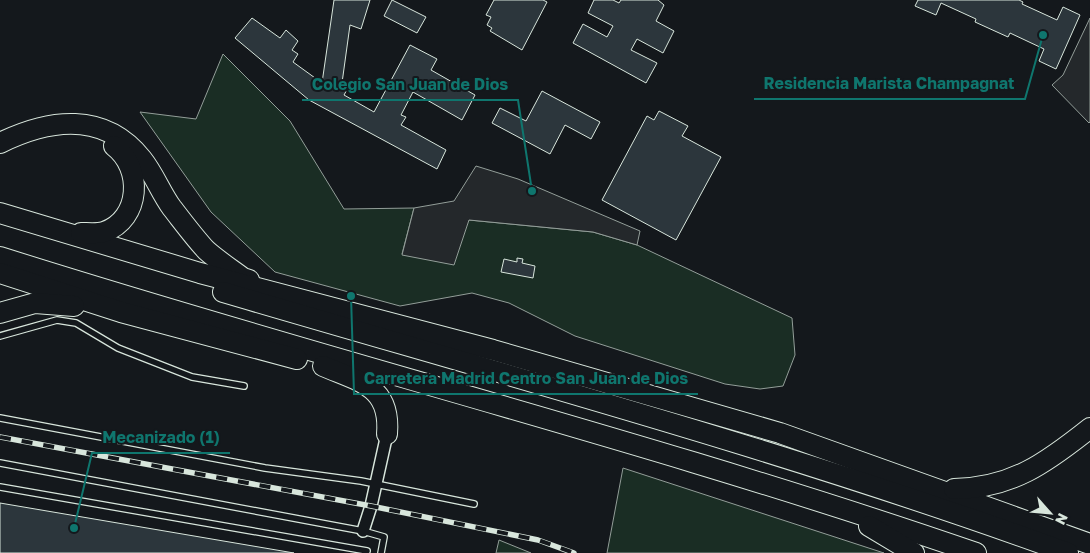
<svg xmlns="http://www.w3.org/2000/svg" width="1090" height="553" viewBox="0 0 1090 553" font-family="'Golos Text',sans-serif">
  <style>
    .green { fill: #1a2d24; stroke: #939e99 }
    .parking { fill: #24282b; stroke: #939e99 }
    .building { fill: #2c363c; stroke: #d8e6dc }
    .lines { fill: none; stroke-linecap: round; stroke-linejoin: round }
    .service-casing { stroke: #d8e6dc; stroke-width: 8 }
    .minor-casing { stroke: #d8e6dc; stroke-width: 14 }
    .motorway-casing { stroke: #d8e6dc; stroke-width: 22 }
    .service { stroke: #14181c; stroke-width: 5.5 }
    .minor { stroke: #14181c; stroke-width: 11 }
    .motorway { stroke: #14181c; stroke-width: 20 }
    .rail-casing { stroke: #d8e6dc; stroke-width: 5.5 }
    .rail { stroke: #14181c; stroke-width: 4; stroke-dasharray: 11; stroke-linecap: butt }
    .leader { fill: none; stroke: #0f766e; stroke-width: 2 }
    .callout-dot { fill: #0f766e; stroke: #14181c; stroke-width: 2 }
    .callout-label { font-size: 16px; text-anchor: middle; font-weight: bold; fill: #0f766e; stroke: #14181c; stroke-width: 4; stroke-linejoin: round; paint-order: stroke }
  </style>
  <rect width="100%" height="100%" fill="#14181c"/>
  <g class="green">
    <polygon points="223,54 290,121 344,209 414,208 402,254 469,220 593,232 637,245 792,318 795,355 783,386 760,389 725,384 575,336 509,303 472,293 400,306 275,272 211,212 140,112 196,119"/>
    <polygon points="623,468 884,553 607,553"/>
    <polygon points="499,540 531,553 496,553"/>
  </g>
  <g class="parking">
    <polygon points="1090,18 1090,122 1089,123 1052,85 1063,75"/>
    <polygon points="476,166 518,179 640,231 637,245 593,232 469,220 454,265 402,255 414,208 454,201"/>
  </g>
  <g class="building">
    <polygon points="334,0 370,0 361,29 350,25 342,83 349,86 344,95 374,112 410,45 437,59 431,70 475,95 462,120 413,92 401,115 406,117 401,125 446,150 437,169 309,100 235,38 252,18 280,38 286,30 298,41 292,50 298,54 293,62 322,83"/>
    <polygon points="392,0 426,17 417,33 384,16"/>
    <polygon points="494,0 543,0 547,2 522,50 490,31 492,28 487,25 491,17 486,15"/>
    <polygon points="594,0 613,0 619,3 621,0 658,0 664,5 656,21 674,31 663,53 637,39 631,50 657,63 646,83 573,43 583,24 607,37 613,26 588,13"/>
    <polygon points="918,0 1019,0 1023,2 1022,4 1057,20 1063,7 1080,15 1056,69 1039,61 1044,49 1010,33 1008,37 975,22 976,19 941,3 936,15 915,6"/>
    <polygon points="542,91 600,122 591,139 565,125 550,154 492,123 500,108 526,121"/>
    <polygon points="659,111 688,126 682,136 721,157 676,240 602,200 647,116 654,120"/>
    <polygon points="517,258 523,259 522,263 535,266 533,278 501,272 504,259 517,262"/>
    <polygon points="0,503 294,553 0,553"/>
  </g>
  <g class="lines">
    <g class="service-casing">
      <g id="service">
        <polyline points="0,336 57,320 76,323 118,348 192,377 244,386"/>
        <polyline points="0,418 265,468 361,481 474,504"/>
        <polyline points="0,463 363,531 384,537 381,553"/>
        <polyline points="0,487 367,551 366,553"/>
      </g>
    </g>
    <g class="minor-casing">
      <polyline id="minor" points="363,531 371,506 387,434"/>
    </g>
    <g class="motorway-casing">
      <g id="motorway">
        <path d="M0 143C49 119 104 111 142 159 154 174 161 193 172 208 183 222 194 237 206 250 217 260 231 269 243 278L249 280"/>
        <polyline points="0,213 200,273 493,350 780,433 1090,544"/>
        <path d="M81 233C87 233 98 234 104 232 141 219 143 168 114 146"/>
        <path d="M0 257C324 360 654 442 976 553"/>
        <polyline points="0,273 121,312 297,359"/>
        <path d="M223 292C505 375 791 452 1068 553"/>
        <polyline points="0,313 35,303 74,306"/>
        <path d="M323 366C360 382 391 386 387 434"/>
        <path d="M954 489C1012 488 1046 463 1090 428"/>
        <polyline points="869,526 914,553"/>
      </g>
    </g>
    <use href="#service" class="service"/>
    <use href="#minor" class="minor"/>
    <use href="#motorway" class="motorway"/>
    <g class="rail-casing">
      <polyline id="rail" points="0,437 371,506 538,540 574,553"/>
    </g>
    <use href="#rail" class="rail"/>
  </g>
  <path class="leader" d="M1043 35L1025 99H754M532 191L518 100H302M351 296L354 394H698M74 528L92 453H230"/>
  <g class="callout-dot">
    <circle cx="1043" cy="35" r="5"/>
    <circle cx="532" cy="191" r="5"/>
    <circle cx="351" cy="296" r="5"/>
    <circle cx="74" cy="528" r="5"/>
  </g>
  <g class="callout-label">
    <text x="889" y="89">Residencia Marista Champagnat</text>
    <text x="410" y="90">Colegio San Juan de Dios</text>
    <text x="526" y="384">Carretera Madrid Centro San Juan de Dios</text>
    <text x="161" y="443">Mecanizado (1)</text>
  </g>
  <g transform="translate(1050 513) rotate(117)" stroke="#14181c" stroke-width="4" paint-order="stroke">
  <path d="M0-4L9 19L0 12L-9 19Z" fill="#d8e6dc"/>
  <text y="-8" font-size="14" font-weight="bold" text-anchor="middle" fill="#d8e6dc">N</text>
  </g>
</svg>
